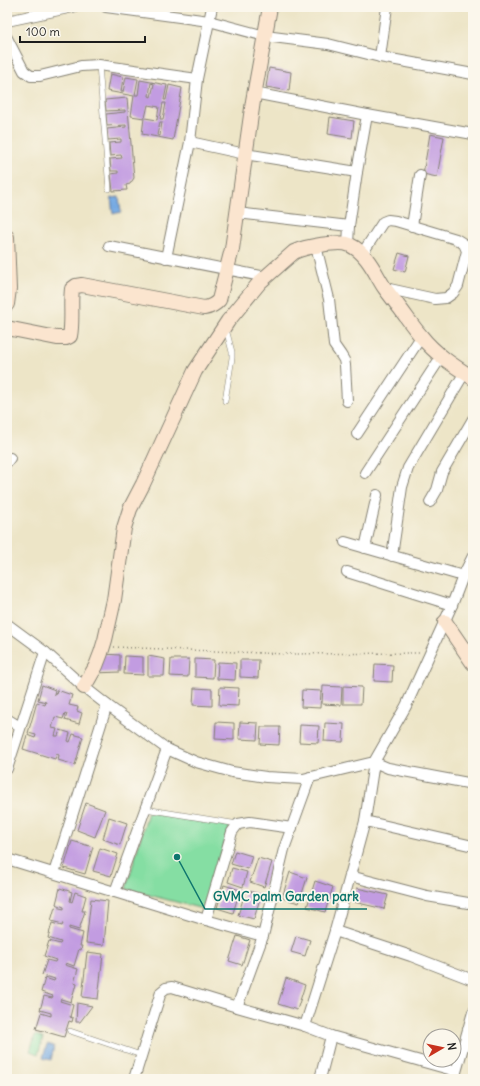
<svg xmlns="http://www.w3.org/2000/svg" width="480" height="1086" viewBox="0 0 480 1086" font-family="Delius,sans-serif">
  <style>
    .green { fill: #85dea3; stroke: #507d60 }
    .water { fill: #75a9e2; stroke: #48627f }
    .building { fill: #c29ce1; fill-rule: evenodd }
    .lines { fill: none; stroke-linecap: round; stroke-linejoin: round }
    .lane-casing { stroke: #848072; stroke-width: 6 }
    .street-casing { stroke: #848072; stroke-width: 12 }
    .secondary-casing { stroke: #848072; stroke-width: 16 }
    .path { stroke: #848072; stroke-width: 1.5; stroke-dasharray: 1 3; stroke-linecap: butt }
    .lane { stroke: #fff; stroke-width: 5 }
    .street { stroke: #fff; stroke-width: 10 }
    .secondary { stroke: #fbe5cf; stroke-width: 14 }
    .leader { fill: none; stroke: #0f766e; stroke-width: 1.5 }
    .callout-dot { fill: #0f766e; stroke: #fbf7ec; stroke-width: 1.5 }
    .callout-label { font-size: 13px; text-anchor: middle; font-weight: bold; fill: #0f766e; stroke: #fbf7ec; stroke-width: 3.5; stroke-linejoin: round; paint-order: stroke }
  </style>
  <rect width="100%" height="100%" fill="#fbf7ec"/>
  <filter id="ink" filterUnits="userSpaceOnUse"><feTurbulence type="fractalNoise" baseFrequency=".025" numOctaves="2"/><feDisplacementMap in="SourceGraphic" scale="8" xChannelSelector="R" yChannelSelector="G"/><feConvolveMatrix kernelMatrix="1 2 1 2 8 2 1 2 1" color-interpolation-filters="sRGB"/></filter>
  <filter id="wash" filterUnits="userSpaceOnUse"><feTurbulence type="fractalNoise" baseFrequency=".012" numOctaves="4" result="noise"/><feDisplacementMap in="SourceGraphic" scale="16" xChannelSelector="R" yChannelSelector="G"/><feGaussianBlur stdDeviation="0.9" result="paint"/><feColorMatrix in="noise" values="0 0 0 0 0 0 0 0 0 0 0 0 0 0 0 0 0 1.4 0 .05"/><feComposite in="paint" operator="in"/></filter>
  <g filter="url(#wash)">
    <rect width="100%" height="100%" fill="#ede5c7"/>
    <g class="green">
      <polygon points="148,812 230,826 203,909 126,889"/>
      <polygon points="35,1035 43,1038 38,1054 30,1051"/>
    </g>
    <g class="water">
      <polygon points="119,197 121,212 113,214 111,198"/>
      <polygon points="47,1044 54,1046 51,1060 43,1058"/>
    </g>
    <g id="blocks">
      <g class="building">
        <polygon points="269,68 291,72 289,91 266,87"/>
        <path d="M110 74 123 77 121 92H123L126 77 138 79 135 95H138L140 80 167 85 164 100H166L169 85 182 88 173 140 142 134 144 118 131 116 134 96 107 91ZM151 83 154 84 151 97 149 96ZM163 103H166L163 119H160ZM148 105 159 107 157 120 145 118ZM160 122H162L160 136 157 135Z"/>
        <polygon points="127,98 134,178 130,184 126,185 127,190 113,191 111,174 118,173 118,171 111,171 110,159 122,158 121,155 110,156 109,143 121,142 121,139 108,140 107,129 126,127 126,125 107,126 106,114 125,112 125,110 106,111 105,100"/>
        <polygon points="330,117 354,121 352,138 328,134"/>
        <polygon points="430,134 444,137 437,177 423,174"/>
        <polygon points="399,253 409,256 405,272 394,269"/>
        <polygon points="104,654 120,655 120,672 95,673"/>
        <polygon points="125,656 143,657 143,675 124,674"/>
        <polygon points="148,656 165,659 164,676 148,676"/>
        <polygon points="171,659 189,659 188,677 170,676"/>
        <polygon points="195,659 214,660 213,678 195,677"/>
        <polygon points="240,660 259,660 258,678 240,677"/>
        <polygon points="218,662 236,663 235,680 217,679"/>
        <polygon points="375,664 393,665 392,682 374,681"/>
        <polygon points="42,685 55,690 54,694 56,695 57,690 72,695 69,705 78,707 77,711 82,713 79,724 65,720 67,714 65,713 63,719 55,717 52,728 57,729 55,736 58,736 60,730 70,733 68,741 70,742 73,734 83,737 75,765 58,760 59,755 57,754 55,759 23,749 27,735 35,738 36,735 28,733 37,702 45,705 46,702 38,700"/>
        <polygon points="323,686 342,687 341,705 322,704"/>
        <polygon points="343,686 362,687 361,704 343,704"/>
        <polygon points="220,687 239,688 238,706 219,705"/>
        <polygon points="194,688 212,689 212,706 193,705"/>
        <polygon points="302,690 321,691 320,708 301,707"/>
        <polygon points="216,722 234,723 234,740 215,739"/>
        <polygon points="240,722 258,723 257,740 239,739"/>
        <polygon points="325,723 344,724 343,742 324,741"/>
        <polygon points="300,725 319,726 318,743 299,742"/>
        <polygon points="261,727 280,727 279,745 260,744"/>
        <polygon points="86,803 105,810 95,837 77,830"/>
        <polygon points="109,817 127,823 120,845 103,839"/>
        <polygon points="72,841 93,847 85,874 64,868"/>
        <polygon points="100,848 118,854 111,876 93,871"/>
        <polygon points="235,851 252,856 248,869 231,864"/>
        <polygon points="258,858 272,862 264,887 250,882"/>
        <polygon points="232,868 247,872 243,887 228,882"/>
        <polygon points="290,872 307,878 299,903 282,898"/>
        <polygon points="315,881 333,887 325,912 307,907"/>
        <polygon points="224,885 240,890 233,913 217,908"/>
        <polygon points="60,888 72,892 70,901 72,902 75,892 86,896 82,911 85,911 79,930 69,927 69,929 83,933 80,946 82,946 81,950 79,949 74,966 66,963 65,965 78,969 74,983 77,984 76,988 75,987 71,1002 61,999 60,1001 73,1005 70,1017 73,1018 72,1022 69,1021 64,1037 36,1029 41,1013 51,1016 51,1013 40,1010 44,996 52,998 53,996 41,992 45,978 54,981 55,979 42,975 47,960 55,962 56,960 44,956 49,941 60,944 61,942 48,938 52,923 62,926 63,924 51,921 55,907 64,909 64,907 56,904"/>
        <polygon points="357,888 388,895 384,909 354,902"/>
        <polygon points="246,890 261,895 254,919 238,915"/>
        <polygon points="91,899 108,901 104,945 86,943"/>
        <polygon points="237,936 250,940 242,965 229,961"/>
        <polygon points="296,936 310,940 305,956 291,952"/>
        <polygon points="87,952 103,954 98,999 82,997"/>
        <polygon points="286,978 305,985 297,1010 278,1004"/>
        <polygon points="77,1003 92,1006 80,1022 76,1022"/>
      </g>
    </g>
  </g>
  <g filter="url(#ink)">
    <use href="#blocks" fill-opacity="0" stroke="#848072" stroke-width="1"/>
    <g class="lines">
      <g class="lane-casing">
        <g id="lane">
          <polyline points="99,65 109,189"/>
          <polyline points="225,401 232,358 232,352 226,329"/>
          <polyline points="145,809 238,824"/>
          <polyline points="70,1031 141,1055"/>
        </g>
      </g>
      <g class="street-casing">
        <g id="street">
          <polyline points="106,7 209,21 265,36 328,44 380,57 473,74"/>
          <polyline points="7,21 73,7"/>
          <polyline points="7,38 24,71 31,76 40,76 81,66 99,65 197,79"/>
          <polyline points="380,57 387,7"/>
          <polyline points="254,93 367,115 357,172 349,226"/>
          <polyline points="367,115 473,134"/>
          <polyline points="190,142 245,154 357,172"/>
          <polyline points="237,213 349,226 348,244"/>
          <polyline points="412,226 420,175"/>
          <polyline points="109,246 266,277"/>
          <polyline points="316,246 329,299 334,345 341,355 344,360 345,365 347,401"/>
          <polyline points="362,254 383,222 388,220 396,221 456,239 464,244 467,251 458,286 453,293 446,298 435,299 385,288"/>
          <polyline points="166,258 190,142 197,79 212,7"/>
          <polyline points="357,434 421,337"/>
          <polyline points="7,462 10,458"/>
          <polyline points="365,473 441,357"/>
          <polyline points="430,502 437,490 442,472 473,419"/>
          <polyline points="345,542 463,576"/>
          <polyline points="365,548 377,495"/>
          <polyline points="392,556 402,487 408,468 465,372"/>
          <polyline points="347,572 452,605"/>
          <polyline points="7,624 45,652 84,687 107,705 167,749 196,762 232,772 266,777 303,779 374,762 406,706 452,605 463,576 473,556"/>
          <polyline points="7,719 20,727"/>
          <polyline points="7,769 45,652"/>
          <polyline points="365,821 473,846"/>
          <polyline points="7,859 206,920 263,936 237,1007 172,987 166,988 161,992 134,1079"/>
          <polyline points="54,873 107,705"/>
          <polyline points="350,876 427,896 468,903"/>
          <polyline points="115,892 167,749"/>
          <polyline points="206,920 232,832 238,824 250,822 292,828"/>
          <polyline points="335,931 411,956 473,980"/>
          <polyline points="263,936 284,849 310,777"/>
          <polyline points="237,1007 305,1026 335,931 365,821 374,762 388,768 473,784"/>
          <polyline points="305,1026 331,1036 456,1071"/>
          <polyline points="320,1079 331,1036"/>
          <polyline points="454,1079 473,1012"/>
        </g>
      </g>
      <g class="secondary-casing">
        <g id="secondary">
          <polyline points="7,237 9,289 7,304"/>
          <path d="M7 328 57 338H66L70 336C73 320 70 304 72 289L76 286 82 285 204 308C211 307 215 305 219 300L232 249 253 101 270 7"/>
          <polyline points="445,622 473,663"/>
          <path d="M84 687 96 666 101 653 105 640 114 600 124 528 130 509 143 484 195 371 228 321 260 282 294 252C304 247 340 240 350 245 367 253 375 273 384 287 389 294 394 300 399 307 406 316 413 327 421 336 435 354 454 366 473 378"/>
        </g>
      </g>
      <polyline class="path" points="114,647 286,654 420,653"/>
      <use href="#lane" class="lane"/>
      <use href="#street" class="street"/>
      <use href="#secondary" class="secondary"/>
    </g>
  </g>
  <path class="leader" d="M177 857L205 909H367"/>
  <circle class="callout-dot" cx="177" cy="857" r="4"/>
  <g class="callout-label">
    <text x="286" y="901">GVMC palm Garden park</text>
  </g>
  <rect width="480" height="1086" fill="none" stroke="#fbf7ec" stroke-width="24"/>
  <g transform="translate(442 1048) rotate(81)"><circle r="19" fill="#fbf7ec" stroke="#a29f99"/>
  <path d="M0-3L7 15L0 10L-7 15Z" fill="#c8321e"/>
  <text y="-6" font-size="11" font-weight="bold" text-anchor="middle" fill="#1c1c1c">N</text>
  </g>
  <path d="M20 36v6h125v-6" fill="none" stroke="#1c1c1c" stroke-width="2"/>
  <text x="26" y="36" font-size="12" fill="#1c1c1c" stroke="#fbf7ec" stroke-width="3" paint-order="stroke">100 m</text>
</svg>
